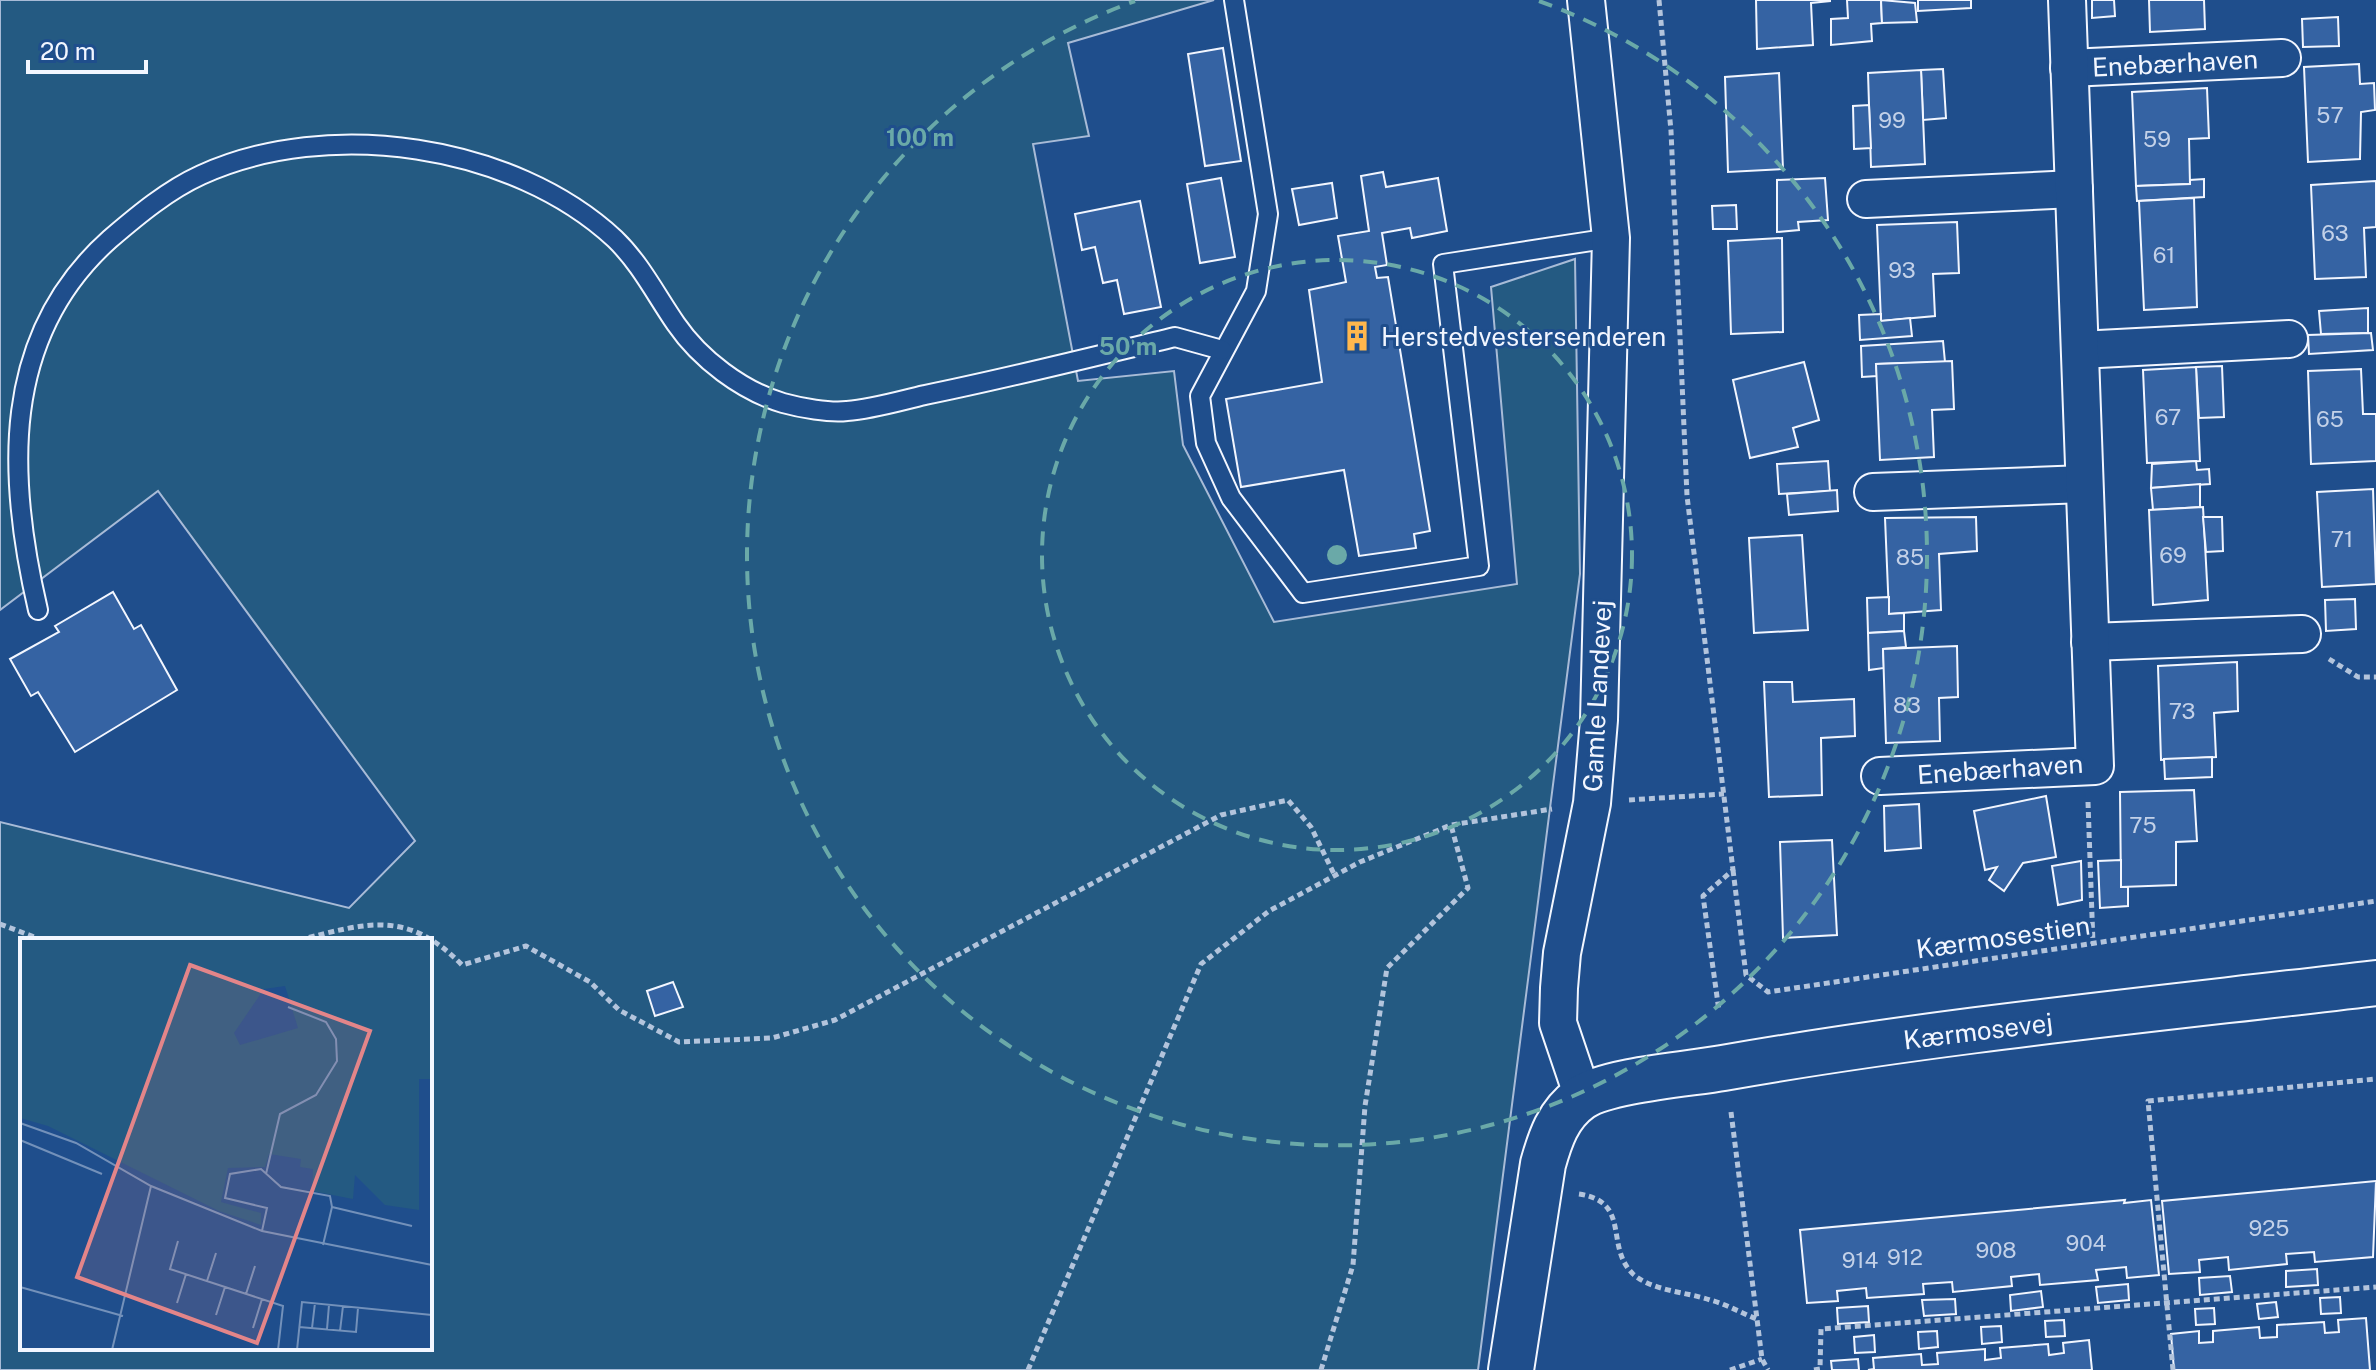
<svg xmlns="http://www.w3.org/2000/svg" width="2376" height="1370" viewBox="0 0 2376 1370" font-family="'Public Sans',sans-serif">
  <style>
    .green { fill: #245a82; stroke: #a8bbd7; stroke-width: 2; fill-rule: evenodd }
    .building { fill: #3563a3; stroke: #f2f6ff; stroke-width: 2 }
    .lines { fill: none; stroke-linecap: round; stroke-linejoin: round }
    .lane-casing { stroke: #f2f6ff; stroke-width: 22 }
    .street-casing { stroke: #f2f6ff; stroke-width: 40 }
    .secondary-casing { stroke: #f2f6ff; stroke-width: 48 }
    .path { stroke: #b3c4dc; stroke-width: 5; stroke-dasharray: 6 4; stroke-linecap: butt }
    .lane { stroke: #1f4e8c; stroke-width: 18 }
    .street { stroke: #1f4e8c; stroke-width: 36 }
    .secondary { stroke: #1f4e8c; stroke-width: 44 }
    .ring { fill: none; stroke: #6aa9a8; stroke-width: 4; stroke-dasharray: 14 10 }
    .labels { text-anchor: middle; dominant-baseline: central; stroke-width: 6; stroke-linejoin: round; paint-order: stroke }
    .number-label { font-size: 22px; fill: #c3d1e8 }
    .street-label { font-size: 26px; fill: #f2f6ff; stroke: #1f4e8c }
    .poi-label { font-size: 26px; fill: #f2f6ff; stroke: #1f4e8c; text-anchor: start }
    .inset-road { fill: none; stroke: #7391ba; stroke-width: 2 }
    .view { fill: #e38589; fill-opacity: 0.15; stroke: #e38589; stroke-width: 4 }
    .inset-edge { fill: none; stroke: #f2f6ff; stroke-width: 4 }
    .centre { fill: #6aa9a8; stroke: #1f4e8c; stroke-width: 4 }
    .ring-label { font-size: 24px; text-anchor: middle; font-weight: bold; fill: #6aa9a8; stroke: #1f4e8c; stroke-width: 6; stroke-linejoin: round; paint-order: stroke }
  </style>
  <rect width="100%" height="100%" fill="#1f4e8c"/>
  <path class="green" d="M0 0H1214L1068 43 1089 136 1033 144 1078 381 1174 371 1183 445 1274 622 1517 584 1491 287 1575 259 1580 574 1478 1370H0V822L349 908 415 841 158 491 0 610ZM22 940H430V1348H22Z"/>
  <g class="building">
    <polygon points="1756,0 1830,0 1830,1 1811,3 1813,45 1757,49"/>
    <polygon points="1847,0 1881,0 1882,23 1871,24 1872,41 1831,45 1831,19 1848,18"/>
    <polygon points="1881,0 1915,3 1917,22 1882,23"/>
    <polygon points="1918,0 1971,0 1971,8 1918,11"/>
    <polygon points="2092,0 2114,0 2115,16 2092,18"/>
    <polygon points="2149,0 2204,0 2205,29 2150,32"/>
    <polygon points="2338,17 2339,46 2303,47 2302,19"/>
    <polygon points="1223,48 1241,161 1205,166 1188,54"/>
    <polygon points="2359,64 2360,84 2374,83 2375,110 2361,112 2360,159 2308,162 2304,67"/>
    <polygon points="1943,69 1946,118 1923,120 1921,70"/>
    <polygon points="1921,70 1925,164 1871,167 1868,73"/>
    <polygon points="1779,73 1783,169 1728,172 1725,77"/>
    <polygon points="2207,88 2209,138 2189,139 2190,184 2136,186 2132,92"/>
    <polygon points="1869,105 1871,148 1854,149 1853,106"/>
    <polygon points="1383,172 1386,187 1438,178 1447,231 1412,238 1410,228 1382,233 1387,265 1375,267 1377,278 1388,277 1430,531 1414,534 1416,548 1359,556 1344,470 1241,487 1226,399 1322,382 1309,290 1346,282 1338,236 1369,231 1361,176"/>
    <polygon points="1221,178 1235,257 1200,263 1187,184"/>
    <polygon points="1825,178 1828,220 1798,222 1799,230 1777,232 1777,180"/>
    <polygon points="2204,179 2204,197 2137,201 2136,186 2190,184 2190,180"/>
    <polygon points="2376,181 2376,227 2364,228 2366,277 2315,279 2311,185"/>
    <polygon points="1332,183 1337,218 1299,225 1292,189"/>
    <polygon points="2194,198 2197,307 2144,310 2139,201"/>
    <polygon points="1140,201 1161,307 1124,314 1117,280 1103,283 1095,247 1082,250 1075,214"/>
    <polygon points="1736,205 1737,229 1713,229 1712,206"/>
    <polygon points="1957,222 1959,273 1933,274 1935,316 1881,321 1877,225"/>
    <polygon points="1782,238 1783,332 1731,334 1728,241"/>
    <polygon points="2368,308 2368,333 2321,334 2319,311"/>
    <polygon points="1881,314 1881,321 1910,318 1912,336 1860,340 1859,315"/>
    <polygon points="2371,333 2373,350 2309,354 2308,335"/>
    <polygon points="1943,341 1945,362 1876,364 1877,376 1862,377 1861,346"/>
    <polygon points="1952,361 1954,409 1932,410 1934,457 1880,460 1876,364"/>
    <polygon points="1804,362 1819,420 1793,428 1798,447 1750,458 1733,380"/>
    <polygon points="2222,366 2224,417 2199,418 2196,367"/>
    <polygon points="2196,367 2200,461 2147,463 2143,370"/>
    <polygon points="2361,369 2363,414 2376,414 2376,461 2311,464 2308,371"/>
    <polygon points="1828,461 1830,491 1779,494 1777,464"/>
    <polygon points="2196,461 2197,470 2209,469 2210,484 2151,488 2152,464"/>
    <polygon points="2200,484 2200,507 2153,510 2151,488"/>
    <polygon points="2373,489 2376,584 2322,587 2317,492"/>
    <polygon points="1837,490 1838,511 1789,515 1787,494"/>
    <polygon points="2203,507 2208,600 2153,605 2149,510"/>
    <polygon points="1976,517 1977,551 1939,554 1941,610 1889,614 1885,518"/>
    <polygon points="2203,517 2222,517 2223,551 2206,552"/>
    <polygon points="1802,535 1808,630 1754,633 1749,538"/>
    <polygon points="113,592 134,629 141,625 177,690 75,752 38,692 31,696 10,659 59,632 55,626"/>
    <polygon points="1889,597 1889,614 1904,613 1904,631 1868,633 1867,598"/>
    <polygon points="2355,599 2356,629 2326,631 2325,600"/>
    <polygon points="1904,631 1906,647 1883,649 1884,668 1869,670 1868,633"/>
    <polygon points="1957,646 1958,697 1939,698 1940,741 1886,743 1883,649"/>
    <polygon points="2237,662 2238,711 2214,713 2216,757 2161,760 2158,666"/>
    <polygon points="1764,682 1792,682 1793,702 1854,699 1855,736 1821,738 1822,795 1769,797"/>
    <polygon points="2212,757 2212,777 2165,779 2164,759"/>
    <polygon points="2194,790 2197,841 2176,842 2176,885 2121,887 2120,792"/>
    <polygon points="2046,796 2056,857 2023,863 2004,891 1989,880 1997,867 1985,870 1974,811"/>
    <polygon points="1919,804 1921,848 1885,851 1884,806"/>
    <polygon points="1832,840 1837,935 1783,938 1780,842"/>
    <polygon points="2121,860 2121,887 2128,887 2128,906 2100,908 2098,861"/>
    <polygon points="2081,861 2082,900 2058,905 2052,866"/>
    <polygon points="673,982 683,1007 655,1016 647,991"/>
    <polygon points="2376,1181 2373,1257 2315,1262 2314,1252 2286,1254 2287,1264 2229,1270 2228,1257 2199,1260 2200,1272 2169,1274 2162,1201"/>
    <polygon points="2125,1200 2124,1203 2151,1200 2159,1275 2127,1278 2126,1267 2096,1270 2098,1280 2040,1285 2039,1274 2011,1277 2012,1286 1953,1292 1952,1282 1923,1284 1924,1294 1867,1298 1866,1288 1837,1291 1838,1301 1807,1303 1800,1230"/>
    <polygon points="2317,1269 2318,1285 2286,1287 2286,1271"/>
    <polygon points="2230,1276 2232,1292 2200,1295 2199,1278"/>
    <polygon points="2128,1284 2129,1300 2098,1303 2096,1287"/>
    <polygon points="2041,1291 2043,1307 2011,1311 2010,1295"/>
    <polygon points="2340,1297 2341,1313 2321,1314 2320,1298"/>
    <polygon points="1955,1299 1956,1314 1924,1316 1922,1300"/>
    <polygon points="2276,1302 2278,1317 2259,1319 2257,1304"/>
    <polygon points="1868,1306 1869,1322 1838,1324 1837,1308"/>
    <polygon points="2214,1308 2215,1324 2196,1325 2195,1309"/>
    <polygon points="2366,1318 2370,1370 2174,1370 2171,1334 2199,1331 2199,1343 2213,1342 2213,1331 2259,1327 2260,1338 2277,1337 2277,1325 2324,1322 2325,1333 2339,1332 2338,1320"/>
    <polygon points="2064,1320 2065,1336 2046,1337 2045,1321"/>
    <polygon points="2001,1326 2002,1342 1982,1344 1981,1327"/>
    <polygon points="1937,1331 1938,1347 1919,1349 1918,1332"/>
    <polygon points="1874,1335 1875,1352 1855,1353 1854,1337"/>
    <polygon points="2089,1340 2092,1370 1868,1370 1874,1369 1873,1358 1921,1354 1922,1365 1938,1364 1937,1353 1985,1349 1985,1360 2001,1358 2000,1348 2048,1344 2049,1355 2064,1353 2063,1343"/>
    <polygon points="1858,1359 1859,1370 1832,1370 1831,1361"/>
  </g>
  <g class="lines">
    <g class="lane-casing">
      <g id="lane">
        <polyline points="1234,0 1268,214 1256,291 1200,396 1206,443 1231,498 1303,593 1479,566 1443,264 1611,238"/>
        <path d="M38 610C7 477 0 337 110 239 138 215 168 190 201 175 328 117 513 144 615 239 640 263 656 295 676 324 700 359 742 391 783 403 801 408 829 413 847 411 873 409 899 401 925 395 1009 378 1092 357 1175 337L1222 350"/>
      </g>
    </g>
    <g class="street-casing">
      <g id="street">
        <polyline points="2069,68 2282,58"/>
        <polyline points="1866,199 2074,189"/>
        <polyline points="2080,350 2289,339"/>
        <polyline points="1873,492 2084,484"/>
        <polyline points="2090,642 2302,634"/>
        <polyline points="1880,776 2095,766 2067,0"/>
        <polyline points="1583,1097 1558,1023 1559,988 1562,953 1592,803 1599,720 1611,238 1586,0"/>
      </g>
    </g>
    <g class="secondary-casing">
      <path id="secondary" d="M1511 1370 1543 1164C1550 1139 1558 1114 1581 1098 1608 1080 1688 1074 1723 1068 1939 1030 2158 1009 2376 983"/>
    </g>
    <g class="path">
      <polyline points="1659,0 1671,131 1687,496 1733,870 1703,896 1719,1011"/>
      <polyline points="2329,659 2358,677 2376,677"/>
      <polyline points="1629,800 1724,794"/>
      <polyline points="2088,802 2093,944"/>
      <polyline points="1733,870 1746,975 1768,992 2376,901"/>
      <polyline points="0,924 42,940"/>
      <path d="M299 940C367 923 407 909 462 965L526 946 590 982 619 1010 679 1042 772 1038 835 1020 1221 815 1288 800 1311 827 1335 876"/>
      <polyline points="1731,1112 1762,1359 1768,1370"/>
      <path d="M1579 1194C1632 1202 1604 1246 1633 1274 1652 1291 1687 1292 1710 1300 1726 1304 1741 1313 1757 1319"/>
      <polyline points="1028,1370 1201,964 1269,911 1360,862 1451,825 1552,809"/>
      <polyline points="1321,1370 1353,1265 1365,1106 1387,968 1468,888 1451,825"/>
      <polyline points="1730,1370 1762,1359"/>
      <polyline points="1814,1370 1820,1369 1821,1329 2376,1287"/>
      <polyline points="2173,1370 2148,1101 2376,1079"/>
    </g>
    <use href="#lane" class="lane"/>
    <use href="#street" class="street"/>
    <use href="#secondary" class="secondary"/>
  </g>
  <g class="ring">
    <circle cx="1337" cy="555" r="295"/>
    <path d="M1539 1A590 590 0 1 1 1135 1"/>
  </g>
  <defs>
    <g id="building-bare" transform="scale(2.4)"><path d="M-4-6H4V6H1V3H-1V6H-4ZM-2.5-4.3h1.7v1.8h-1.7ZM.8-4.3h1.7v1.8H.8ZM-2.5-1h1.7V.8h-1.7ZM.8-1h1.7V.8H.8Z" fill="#ffb74d" stroke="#1f4e8c" stroke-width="2.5" paint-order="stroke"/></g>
  </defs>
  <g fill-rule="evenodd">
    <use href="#building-bare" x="1357" y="336"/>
  </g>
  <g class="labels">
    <g class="number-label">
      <text x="2330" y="115">57</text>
      <text x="1892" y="120">99</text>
      <text x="2157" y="139">59</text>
      <text x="2335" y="233">63</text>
      <text x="2164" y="255">61</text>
      <text x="1902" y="270">93</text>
      <text x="2168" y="417">67</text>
      <text x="2330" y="419">65</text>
      <text x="2342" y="539">71</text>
      <text x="2173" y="555">69</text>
      <text x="1910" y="557">85</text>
      <text x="1907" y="705">83</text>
      <text x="2182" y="711">73</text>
      <text x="2143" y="825">75</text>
      <text x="2269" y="1228">925</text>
      <text x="2086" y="1243">904</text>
      <text x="1996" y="1250">908</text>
      <text x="1905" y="1257">912</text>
      <text x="1860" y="1260">914</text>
    </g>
    <g class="street-label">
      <text transform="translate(2175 63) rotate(-3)">Enebærhaven</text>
      <text transform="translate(1597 696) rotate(-87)">Gamle Landevej</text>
      <text transform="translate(2000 769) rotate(-4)">Enebærhaven</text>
      <text transform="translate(2003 937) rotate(-8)">Kærmosestien</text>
      <text transform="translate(1978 1031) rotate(-7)">Kærmosevej</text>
    </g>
    <g class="poi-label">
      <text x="1381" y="336">Herstedvestersenderen</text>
    </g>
  </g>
  <g transform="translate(20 938)">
    <rect width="412" height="412" fill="#1f4e8c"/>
    <path d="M0 0H412V141H399V272L365 267 335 237 333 261 292 253 293 231 280 229 281 221 249 216 245 229 208 230 201 264 241 275V287L199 273 28 188 0 180ZM265 48 278 90 220 107 214 95 244 51Z" fill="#245a82" fill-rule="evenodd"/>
    <path class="inset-road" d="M0 185 56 205 131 248 242 293 412 327M0 202 82 236M246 236 260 176 296 157 317 123 316 101 306 84 268 69M242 293 247 270 205 260 210 236 241 231 261 249 310 258 312 269M158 303 150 331 263 368 258 412M303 307 312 269 392 288M187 343 196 315M0 349 103 378M226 356 235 328M157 365 166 336M196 377 205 349M279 389 336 394 338 370M233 390 242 361M292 390 295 365M307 391 309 367M320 393 323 368M92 412 131 248M277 412 282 364 412 377"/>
    <path class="view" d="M170 27 350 93 237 405 57 339Z"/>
    <rect width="412" height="412" class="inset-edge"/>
  </g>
  <circle cx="1337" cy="555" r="12" class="centre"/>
  <g class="ring-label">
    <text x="920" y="146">100 m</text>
    <text x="1128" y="355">50 m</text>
  </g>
  <path d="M28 60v12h118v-12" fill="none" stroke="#f2f6ff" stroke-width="4"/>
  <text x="40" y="60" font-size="24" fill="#f2f6ff" stroke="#1f4e8c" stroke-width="6" paint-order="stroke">20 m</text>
</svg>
